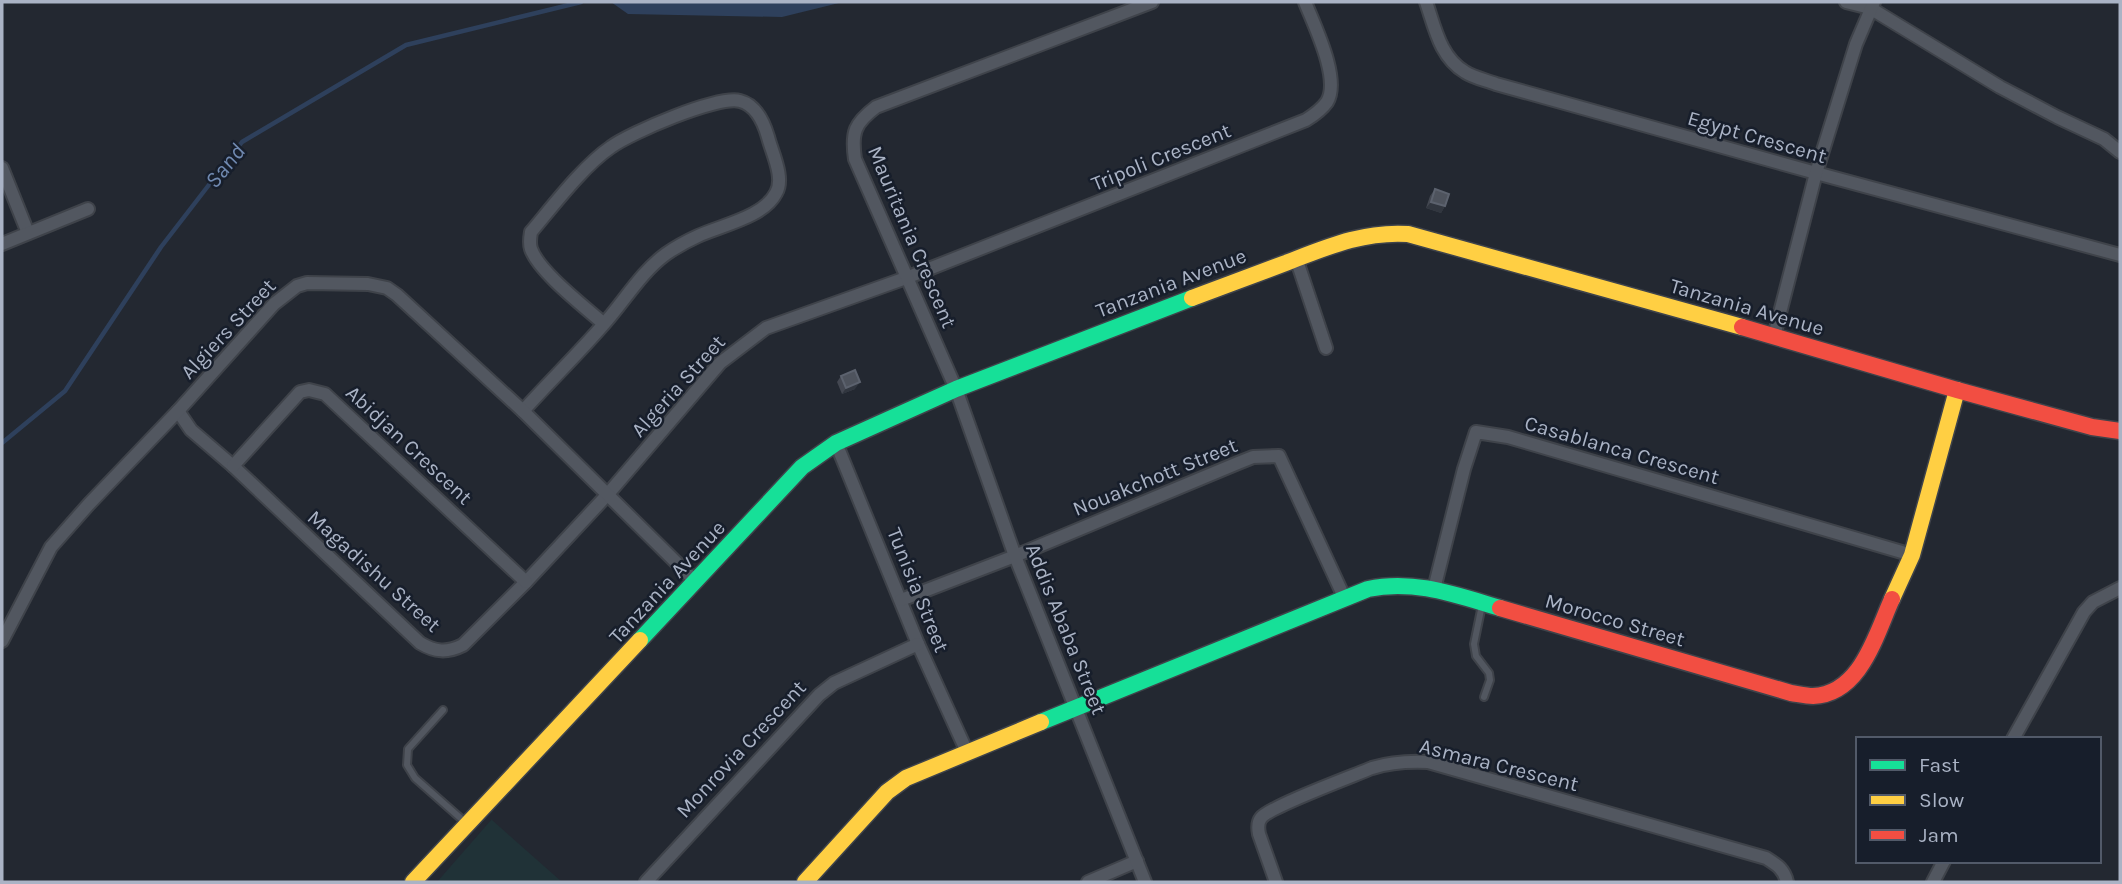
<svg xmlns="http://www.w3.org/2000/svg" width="2122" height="884" viewBox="0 0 2122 884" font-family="Karla,sans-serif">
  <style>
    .green { fill: #203237 }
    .water { fill: #2e405c }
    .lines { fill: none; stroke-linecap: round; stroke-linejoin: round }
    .stream { stroke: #2e405c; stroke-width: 4.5 }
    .lane-casing { stroke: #3f434a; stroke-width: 10 }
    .street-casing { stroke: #3f434a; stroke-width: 16 }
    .fast-casing { stroke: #3f434a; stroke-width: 19 }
    .slow-casing { stroke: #3f434a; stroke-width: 19 }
    .jam-casing { stroke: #3f434a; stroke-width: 19 }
    .lane { stroke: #525760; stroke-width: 6 }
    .street { stroke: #525760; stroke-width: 12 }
    .fast { stroke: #16e098; stroke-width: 16 }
    .slow { stroke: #ffcf43; stroke-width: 16 }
    .jam { stroke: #f24e42; stroke-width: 16 }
    .wall { fill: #434751 }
    .shaded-wall { fill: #31363f }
    .building { fill: #4e535d; stroke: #5c626e; stroke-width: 2 }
    .labels { text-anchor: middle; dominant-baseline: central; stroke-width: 5; stroke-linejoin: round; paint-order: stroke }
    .street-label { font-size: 21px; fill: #aab3c5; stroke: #171e2b }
    .water-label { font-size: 23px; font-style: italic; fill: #7089b0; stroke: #171e2b }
  </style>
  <rect width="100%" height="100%" fill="#232831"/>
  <polygon class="green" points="492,819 492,820 562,882 437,882"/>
  <polygon class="water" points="611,2 843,2 782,17 628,14"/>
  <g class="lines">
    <polyline class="stream" points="2,443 65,391 161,247 242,142 406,45 581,2"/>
    <g class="lane-casing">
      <g id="lane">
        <polyline points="1482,605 1474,644 1476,656 1489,673 1490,680 1484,697"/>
        <polyline points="443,710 408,749 407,765 415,778 466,823"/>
      </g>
    </g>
    <g class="street-casing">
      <g id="street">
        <path d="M1426 2C1435 28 1440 57 1465 72 1474 78 1486 80 1496 84L1816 173 2120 255"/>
        <polyline points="1846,2 1870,8 2000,87 2057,117 2104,139 2120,152"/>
        <polyline points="2,168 28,233"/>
        <polyline points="2,244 88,209"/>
        <polyline points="1296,258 1326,348"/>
        <polyline points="1774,336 1816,173 1856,44 1874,2"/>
        <path d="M178 411 191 430 233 466 420 643C435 652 447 653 463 645L526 582 608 494 720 363 766 328 906 278 1306 120C1314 115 1322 109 1327 102 1341 79 1314 25 1305 2"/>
        <path d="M523 411C549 382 577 355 603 325 624 302 640 273 666 254 676 247 687 241 698 236 722 225 764 217 776 193 785 178 772 153 768 137 764 123 756 105 740 101 718 95 630 133 611 147 583 166 553 206 531 232 530 238 529 243 531 249 539 272 585 307 604 324"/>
        <polyline points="836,443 918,644 967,752"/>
        <polyline points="233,466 300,392 309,390 325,394 526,582"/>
        <polyline points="1434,589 1464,469 1476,432 1508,437 1912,555"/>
        <polyline points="901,600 1015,556 1238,463 1253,457 1279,456 1345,599"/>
        <polyline points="2,641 51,547 89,504 178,411 274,304 297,286 307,283 368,284 387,288 397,295 523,411 696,582"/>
        <polyline points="2013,739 2084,612 2093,602 2120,588"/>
        <polyline points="646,882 819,695 834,683 918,644"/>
        <polyline points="1088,882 1137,861"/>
        <path d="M1145 882 1015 556 956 389 855 159C851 132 855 123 876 107L1152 2"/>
        <path d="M1276 882 1259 834C1258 829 1257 823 1261 818 1269 807 1353 776 1372 768 1391 762 1407 761 1428 762L1766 858C1777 865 1784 869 1787 882"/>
        <polyline points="1933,882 1944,861"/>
      </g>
    </g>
    <g class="fast-casing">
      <g id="fast">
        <polyline points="640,640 802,467 836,443 956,389 1192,298"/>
        <path d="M1041 722 1368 589C1414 579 1456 595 1500 608"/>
      </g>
    </g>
    <g class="slow-casing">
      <g id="slow">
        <path d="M1192 298C1222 287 1253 275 1283 264 1325 248 1362 231 1408 234L1742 327"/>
        <polyline points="1892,599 1912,555 1957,390"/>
        <polyline points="413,882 640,640"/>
        <polyline points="805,882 887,792 906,778 1041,722"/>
      </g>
    </g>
    <g class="jam-casing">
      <g id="jam">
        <polyline points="1742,327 1957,390 2092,427 2120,431"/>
        <path d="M1500 608 1791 693C1798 694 1806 696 1813 696 1861 694 1876 634 1892 599"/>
      </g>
    </g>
    <use href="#lane" class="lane"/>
    <use href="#street" class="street"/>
    <use href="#fast" class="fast"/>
    <use href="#slow" class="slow"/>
    <use href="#jam" class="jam"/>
  </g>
  <g class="wall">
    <polygon points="1435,189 1445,206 1441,213 1426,208 1430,196"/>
    <polygon points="841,376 855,389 842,394 837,382"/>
  </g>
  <g class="shaded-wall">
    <polygon points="1431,202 1445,206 1441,213 1426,208"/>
    <polygon points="860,382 855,389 842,394 846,388"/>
  </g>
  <g class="building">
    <polygon points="1435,189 1449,194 1445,206 1431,202"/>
    <polygon points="855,370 860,382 846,388 841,376"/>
  </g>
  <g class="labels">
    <g class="street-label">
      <text transform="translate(1757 137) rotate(16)">Egypt Crescent</text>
      <text transform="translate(1161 157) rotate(-22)">Tripoli Crescent</text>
      <text transform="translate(912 237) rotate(67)">Mauritania Crescent</text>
      <text transform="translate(1171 283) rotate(-21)">Tanzania Avenue</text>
      <text transform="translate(1747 307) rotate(16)">Tanzania Avenue</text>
      <text transform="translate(228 329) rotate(-47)">Algiers Street</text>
      <text transform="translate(678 386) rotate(-48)">Algeria Street</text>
      <text transform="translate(409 445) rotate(43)">Abidjan Crescent</text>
      <text transform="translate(1622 450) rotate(16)">Casablanca Crescent</text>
      <text transform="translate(1155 477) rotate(-22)">Nouakchott Street</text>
      <text transform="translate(374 571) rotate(42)">Magadishu Street</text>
      <text transform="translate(667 582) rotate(-47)">Tanzania Avenue</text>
      <text transform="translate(918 590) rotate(68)">Tunisia Street</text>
      <text transform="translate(1615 620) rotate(16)">Morocco Street</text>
      <text transform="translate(1066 629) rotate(68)">Addis Ababa Street</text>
      <text transform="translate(741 749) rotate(-47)">Monrovia Crescent</text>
      <text transform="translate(1499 765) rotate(14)">Asmara Crescent</text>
    </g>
    <g class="water-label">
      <text transform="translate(225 166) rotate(-51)">Sand</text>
    </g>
  </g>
  <rect width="2122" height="884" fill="none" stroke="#aab3c5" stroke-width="7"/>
  <rect x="1856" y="737" width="245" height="126" fill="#171e2b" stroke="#525a69" stroke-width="2"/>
  <rect x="1870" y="760" width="35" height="10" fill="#16e098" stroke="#525a69" stroke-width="2"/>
  <text x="1919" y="772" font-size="21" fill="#aab3c5">Fast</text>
  <rect x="1870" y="795" width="35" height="10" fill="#ffcf43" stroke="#525a69" stroke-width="2"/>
  <text x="1919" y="807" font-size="21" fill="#aab3c5">Slow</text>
  <rect x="1870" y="830" width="35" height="10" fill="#f24e42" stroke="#525a69" stroke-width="2"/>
  <text x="1919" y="842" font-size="21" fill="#aab3c5">Jam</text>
</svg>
